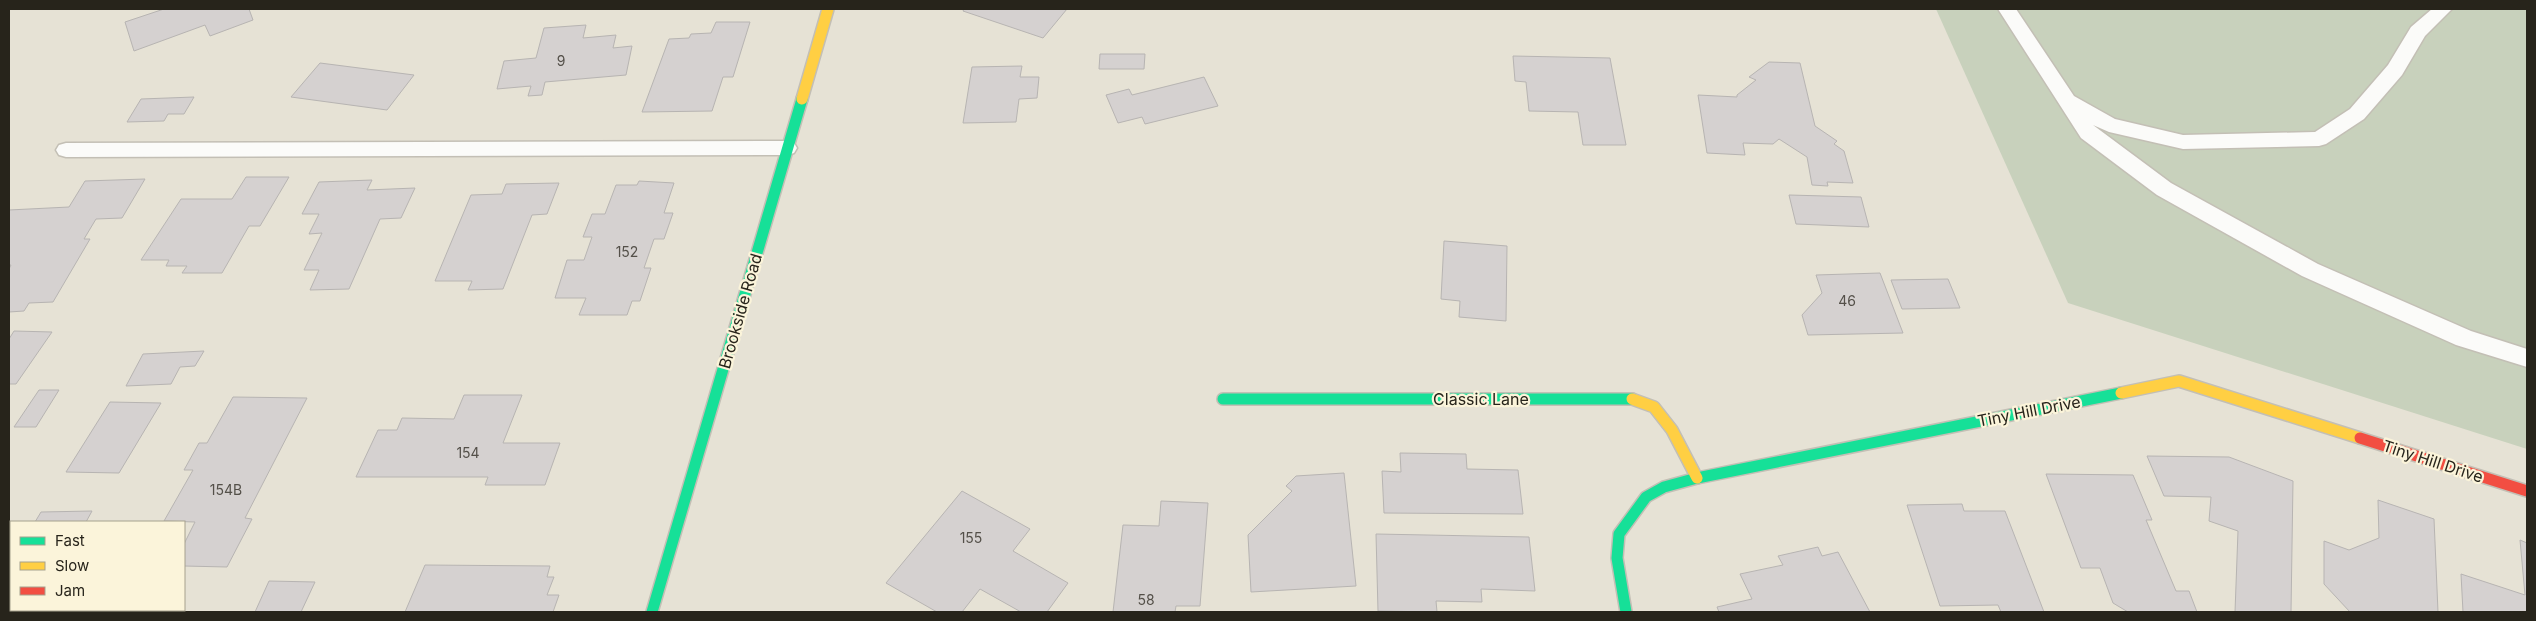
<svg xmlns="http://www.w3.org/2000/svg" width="2536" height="621" viewBox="0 0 2536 621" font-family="Inter,sans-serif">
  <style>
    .green { fill: #c8d1bc }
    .building { fill: #d5d1d0; stroke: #b7b4b2 }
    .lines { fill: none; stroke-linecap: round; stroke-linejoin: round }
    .lane-casing { stroke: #c3bfb5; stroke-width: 3 }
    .fast-casing { stroke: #c3bfb5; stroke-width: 14 }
    .slow-casing { stroke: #c3bfb5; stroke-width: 14 }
    .jam-casing { stroke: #c3bfb5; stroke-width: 14 }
    .lane { fill: #fbfbf9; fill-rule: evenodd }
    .fast { stroke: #16e098; stroke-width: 11 }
    .slow { stroke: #ffcf43; stroke-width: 11 }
    .jam { stroke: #f24e42; stroke-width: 11 }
    .labels { text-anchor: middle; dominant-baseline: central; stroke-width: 4.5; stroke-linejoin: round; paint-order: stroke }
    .number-label { font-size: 14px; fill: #545049 }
    .street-label { font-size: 16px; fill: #27241b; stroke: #fbf4da }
  </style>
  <rect width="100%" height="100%" fill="#e6e2d5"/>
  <polygon class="green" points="1936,9 2527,9 2527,449 2068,303"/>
  <g class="building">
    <polygon points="164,9 249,9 253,20 210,36 205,25 134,51 125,22"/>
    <polygon points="964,9 1067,9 1043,38 963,11"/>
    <polygon points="716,22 750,22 733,77 723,77 712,111 642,112 669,39 689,38 691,34 711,33"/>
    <polygon points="586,25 583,38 616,35 613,48 632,46 626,75 545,82 542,95 528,96 531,86 497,89 504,61 536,58 544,28"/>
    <polygon points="1100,54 1145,54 1144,69 1099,69"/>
    <polygon points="1513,56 1610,58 1626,145 1583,145 1578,112 1529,111 1526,82 1515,81"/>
    <polygon points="1769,62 1800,63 1815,126 1837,141 1834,144 1844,151 1853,183 1827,182 1828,186 1812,185 1807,157 1779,139 1773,144 1743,143 1745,155 1707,153 1698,95 1737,97 1737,95 1756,80 1749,77"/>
    <polygon points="320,63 414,75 387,110 291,97"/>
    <polygon points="1022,66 1020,77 1039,77 1037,98 1019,99 1016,122 963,123 972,67"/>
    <polygon points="1204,77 1218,106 1145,124 1142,117 1118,123 1106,95 1129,89 1132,95"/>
    <polygon points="194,97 184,114 168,114 164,121 127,122 141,99"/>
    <polygon points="246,177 289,177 260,226 249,226 222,273 182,273 187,266 166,266 169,260 141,260 181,199 232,199"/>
    <polygon points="145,179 122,218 96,219 84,239 90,239 53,302 29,303 24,311 9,312 9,269 11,265 9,265 9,210 69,207 85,181"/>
    <polygon points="372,180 367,190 415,188 401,218 380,219 349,289 310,290 319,270 304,270 322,233 309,234 319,214 302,214 319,182"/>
    <polygon points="639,181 674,183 664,213 673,213 664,239 654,239 644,268 651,268 640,301 632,301 627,315 579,315 586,298 555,298 567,260 584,260 592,237 583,237 592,214 605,214 616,185 637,185"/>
    <polygon points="559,183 547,214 532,215 503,289 468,290 472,281 435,281 471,195 502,194 506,184"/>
    <polygon points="1789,195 1861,197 1869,227 1796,224"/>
    <polygon points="1444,241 1507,246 1506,321 1459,317 1460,301 1441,299"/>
    <polygon points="1880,273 1903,333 1808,335 1802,315 1822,293 1816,275"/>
    <polygon points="1948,279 1960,308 1902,309 1891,280"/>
    <polygon points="14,331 52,332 16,384 9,384 9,339"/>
    <polygon points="204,351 195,366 180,367 171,384 126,386 143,354"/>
    <polygon points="39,390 59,390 36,427 14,427"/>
    <polygon points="464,395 522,395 503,443 560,443 545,485 485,485 488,477 356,477 378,430 397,430 402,418 454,419"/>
    <polygon points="233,397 307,398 245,518 252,519 227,567 184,566 184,544 195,522 164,521 193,470 184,470 199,443 207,443"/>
    <polygon points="110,402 161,403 119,473 66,472"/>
    <polygon points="1400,453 1466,454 1467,469 1518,470 1523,514 1384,513 1382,471 1401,472"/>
    <polygon points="2147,456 2229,457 2293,481 2291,612 2235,612 2238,531 2209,521 2211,497 2164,496"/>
    <polygon points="1344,473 1356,586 1251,592 1248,535 1292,491 1286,486 1296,476"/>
    <polygon points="2046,474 2133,475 2152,520 2146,520 2176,591 2189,591 2197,612 2128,612 2113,603 2100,568 2081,568"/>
    <polygon points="962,491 1030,529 1013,551 1068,583 1047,612 1021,612 980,589 962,612 937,612 886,583"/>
    <polygon points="2378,500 2434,519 2438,612 2350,612 2324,584 2324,541 2349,550 2379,538"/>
    <polygon points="1161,501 1208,503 1200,606 1176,606 1175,612 1113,612 1123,525 1159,526"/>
    <polygon points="1962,504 1964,511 2005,511 2044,612 2001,612 1998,605 1940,606 1907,505"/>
    <polygon points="92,511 86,522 35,522 41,512"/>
    <polygon points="1376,534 1529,537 1535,591 1481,589 1482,602 1436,601 1437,612 1378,611"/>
    <polygon points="2520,540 2527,543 2527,612 2463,612 2461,574 2525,595"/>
    <polygon points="1818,547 1822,556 1838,552 1870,612 1719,612 1717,607 1752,599 1740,574 1783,565 1778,556"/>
    <polygon points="11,562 11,610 32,610 30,612 9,612 9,564"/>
    <polygon points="425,565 550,566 547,577 554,577 547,595 559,595 553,612 405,612"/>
    <polygon points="269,581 315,582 301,612 255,612"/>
    <polygon points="61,610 140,610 139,612 59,612"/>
  </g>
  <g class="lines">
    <g class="lane-casing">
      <g id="lane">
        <polygon points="1998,9 2016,9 2074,96 2115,119 2183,135 2315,132 2350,109 2388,65 2411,27 2432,9 2452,9 2425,36 2402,75 2364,119 2326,144 2319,146 2183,149 2109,132 2093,125 2171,183 2318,264 2471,331 2527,349 2527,367 2456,345 2302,276 2157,195 2081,138"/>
        <polygon points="787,141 794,143 797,148 794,153 787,155 66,157 59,155 56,150 59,145 66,143"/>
      </g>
    </g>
    <g class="fast-casing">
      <g id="fast">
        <polyline points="1223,399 1632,399"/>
        <polyline points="652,612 802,99"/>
        <polyline points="1626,612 1617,558 1619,534 1646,497 1664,487 1697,478 2121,393"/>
      </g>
    </g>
    <g class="slow-casing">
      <g id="slow">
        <polyline points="802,99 828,9"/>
        <polyline points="2121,393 2179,381 2360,438"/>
        <polyline points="1632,399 1654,407 1672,430 1697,478"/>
      </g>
    </g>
    <g class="jam-casing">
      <polyline id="jam" points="2360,438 2527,491"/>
    </g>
    <use href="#lane" class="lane"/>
    <use href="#fast" class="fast"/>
    <use href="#slow" class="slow"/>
    <use href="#jam" class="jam"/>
  </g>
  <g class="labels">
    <g class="number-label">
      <text x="561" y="60">9</text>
      <text x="627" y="251">152</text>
      <text x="1847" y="300">46</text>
      <text x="468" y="452">154</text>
      <text x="226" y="489">154B</text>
      <text x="971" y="537">155</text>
      <text x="1146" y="599">58</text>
    </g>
    <g class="street-label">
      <text transform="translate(740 311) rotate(-74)">Brookside Road</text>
      <text x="1481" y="399">Classic Lane</text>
      <text transform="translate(2029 411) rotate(-11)">Tiny Hill Drive</text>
      <text transform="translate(2433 461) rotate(18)">Tiny Hill Drive</text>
    </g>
  </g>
  <rect width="2536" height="621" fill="none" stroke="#27241b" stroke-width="20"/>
  <rect x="10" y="521" width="175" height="90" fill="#fbf4da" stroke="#a6a18e"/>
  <rect x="20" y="537" width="25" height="8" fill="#16e098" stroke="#a6a18e"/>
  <text x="55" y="546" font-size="15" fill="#27241b">Fast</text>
  <rect x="20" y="562" width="25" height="8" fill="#ffcf43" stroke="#a6a18e"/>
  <text x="55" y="571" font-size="15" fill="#27241b">Slow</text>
  <rect x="20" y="587" width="25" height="8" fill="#f24e42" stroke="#a6a18e"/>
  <text x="55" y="596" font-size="15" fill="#27241b">Jam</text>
</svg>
